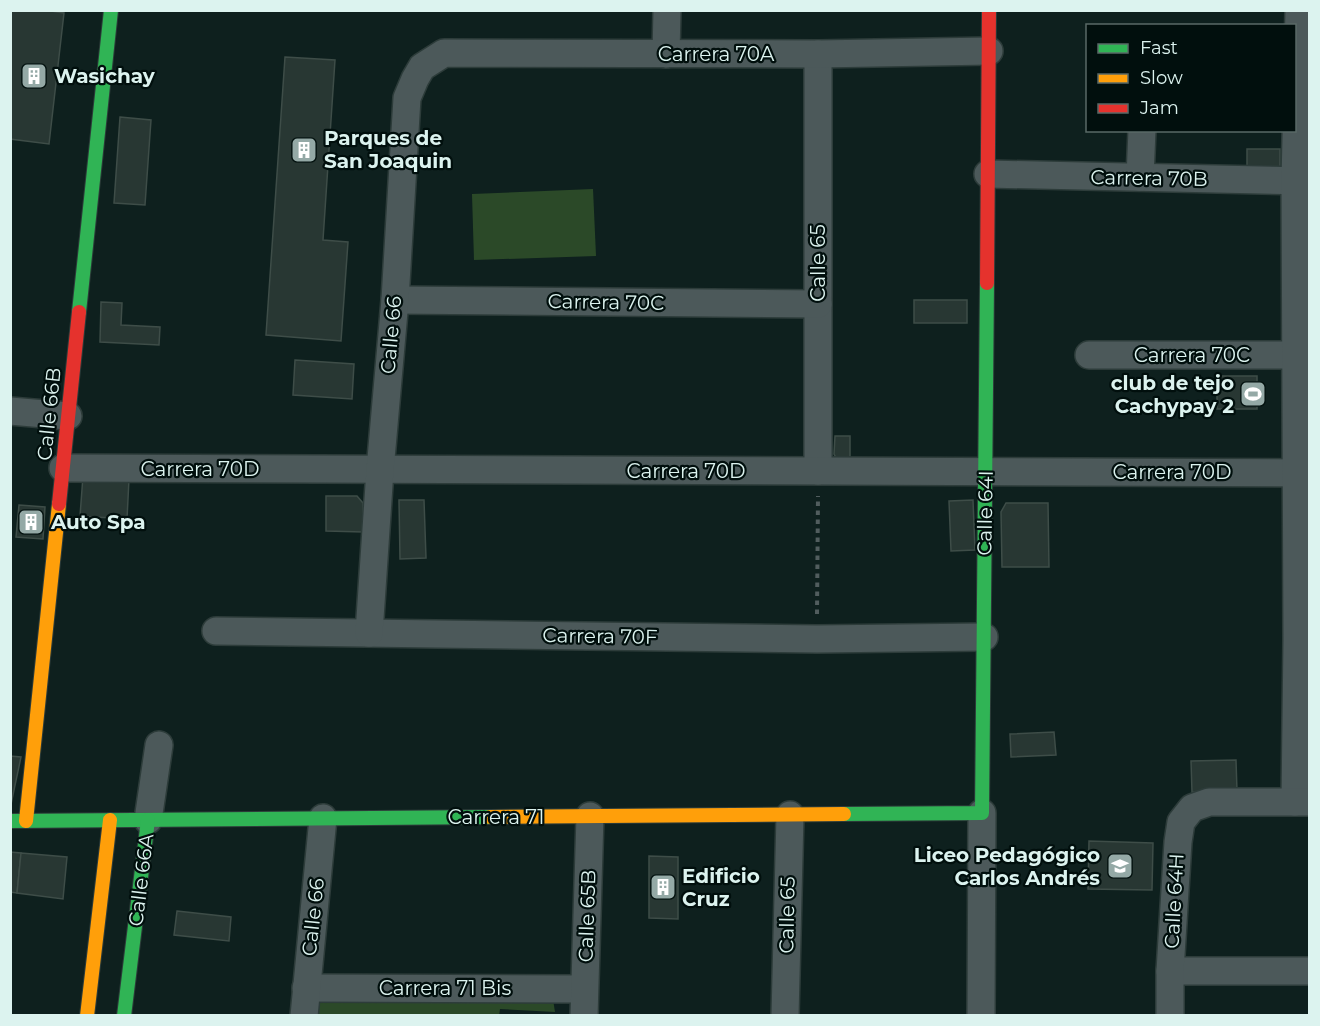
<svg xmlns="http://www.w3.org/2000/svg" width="1320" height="1026" viewBox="0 0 1320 1026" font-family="Montserrat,sans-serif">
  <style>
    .green { fill: #2b4928 }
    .building { fill: #283733; stroke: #3e4d48; stroke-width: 1.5 }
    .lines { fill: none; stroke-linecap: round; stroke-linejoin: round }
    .street-casing { stroke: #2d3c3a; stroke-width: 30 }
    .fast-casing { stroke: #2d3c3a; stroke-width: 16 }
    .slow-casing { stroke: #2d3c3a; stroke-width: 16 }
    .jam-casing { stroke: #2d3c3a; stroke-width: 16 }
    .path { stroke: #515d5e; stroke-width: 4; stroke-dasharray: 4.5 4.5; stroke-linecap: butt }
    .street { stroke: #4c595a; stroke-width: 27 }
    .fast { stroke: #30b455; stroke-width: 14 }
    .slow { stroke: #ff9f0a; stroke-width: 14 }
    .jam { stroke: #e5322d; stroke-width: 14 }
    .labels { text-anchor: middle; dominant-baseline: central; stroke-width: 4.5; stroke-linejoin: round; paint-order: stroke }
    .street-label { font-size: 20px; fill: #dcf3ef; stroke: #010f0d }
    .poi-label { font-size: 20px; font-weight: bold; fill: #dcf3ef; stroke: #010f0d; text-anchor: start }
  </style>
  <rect width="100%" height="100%" fill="#0e201e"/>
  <g class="green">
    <polygon points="593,189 596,256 474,260 472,194"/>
    <polygon points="319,993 552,993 555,1012 500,1009 499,1016 317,1016"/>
  </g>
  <g class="building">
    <polygon points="10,10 44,10 64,13 49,144 10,139"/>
    <polygon points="285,57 335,60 323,240 348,242 341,341 266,335"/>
    <polygon points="120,117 151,120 145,205 114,203"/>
    <rect x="1247" y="149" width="33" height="21"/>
    <rect x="914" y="300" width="53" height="23"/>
    <polygon points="101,302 122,303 121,325 160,327 159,345 100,342"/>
    <polygon points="295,360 354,364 352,399 293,395"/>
    <rect x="1217" y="376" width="40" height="33"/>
    <polygon points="835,436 850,436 850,463 839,463 834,454"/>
    <polygon points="83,476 129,479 127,519 80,516"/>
    <polygon points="326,496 357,496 363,503 363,532 326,531"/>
    <polygon points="399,500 424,500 426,558 400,559"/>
    <polygon points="973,500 975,550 951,551 949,501"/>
    <polygon points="1006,503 1048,503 1049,567 1002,567 1001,512"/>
    <polygon points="19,505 45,507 43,539 16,537"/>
    <polygon points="1054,732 1056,755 1011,757 1010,734"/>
    <polygon points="10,756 21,757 10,809"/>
    <polygon points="1236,760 1237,791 1192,792 1191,761"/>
    <polygon points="1089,841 1153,843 1152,890 1088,889"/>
    <polygon points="10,852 21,853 17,893 10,892"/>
    <polygon points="21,853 67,857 63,899 17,893"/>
    <polygon points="649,856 678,857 678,919 649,918"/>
    <polygon points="177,911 231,917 229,941 174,935"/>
  </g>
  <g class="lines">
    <g class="street-casing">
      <g id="street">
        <polyline points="666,54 667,10"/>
        <polyline points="818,54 818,471"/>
        <polyline points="988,174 1310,181"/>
        <polyline points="1140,177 1142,130"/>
        <polyline points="395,300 818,304"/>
        <polyline points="1089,355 1295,355"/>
        <polyline points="10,411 68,416"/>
        <polyline points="63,468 1310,473"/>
        <polyline points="216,631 817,639 984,637"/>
        <polyline points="369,633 380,470 395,300 407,98 415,79 422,67 444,53 818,54 989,51"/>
        <polyline points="1295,802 1297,640 1295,181 1299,10"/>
        <polyline points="148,820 159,745"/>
        <polyline points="1170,971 1310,971"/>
        <polyline points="306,988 584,989"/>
        <polyline points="304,1016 323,818"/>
        <polyline points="584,1016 590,816"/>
        <polyline points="785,1016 790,815"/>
        <polyline points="981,1016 982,813"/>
        <polyline points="1170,1016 1170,971 1178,842 1181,822 1192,808 1209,802 1310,802"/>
      </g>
    </g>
    <g class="fast-casing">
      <g id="fast">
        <polyline points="79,312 111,10"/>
        <polyline points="844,814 982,813 987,283"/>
        <polyline points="10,821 490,817"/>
        <polyline points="124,1016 148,820"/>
      </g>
    </g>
    <g class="slow-casing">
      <g id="slow">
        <polyline points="490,817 844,814"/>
        <polyline points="26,821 59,504"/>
        <polyline points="87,1016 110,820"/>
      </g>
    </g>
    <g class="jam-casing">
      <g id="jam">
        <polyline points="987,283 989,10"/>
        <polyline points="59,504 79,312"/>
      </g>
    </g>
    <polyline class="path" points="817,614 818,496"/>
    <use href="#street" class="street"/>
    <use href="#fast" class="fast"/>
    <use href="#slow" class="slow"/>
    <use href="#jam" class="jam"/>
  </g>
  <defs>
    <g id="building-square" transform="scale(1.35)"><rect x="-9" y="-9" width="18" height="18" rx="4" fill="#94a9a6" stroke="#010f0d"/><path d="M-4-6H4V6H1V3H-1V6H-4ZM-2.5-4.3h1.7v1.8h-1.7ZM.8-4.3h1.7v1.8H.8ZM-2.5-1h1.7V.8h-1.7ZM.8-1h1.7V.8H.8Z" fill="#fff"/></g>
    <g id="stadium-square" transform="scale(1.35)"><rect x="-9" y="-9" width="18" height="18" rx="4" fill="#94a9a6" stroke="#010f0d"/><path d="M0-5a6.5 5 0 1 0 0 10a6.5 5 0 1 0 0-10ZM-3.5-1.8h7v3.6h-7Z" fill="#fff"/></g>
    <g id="school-square" transform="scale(1.35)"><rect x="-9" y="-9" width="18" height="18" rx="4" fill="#94a9a6" stroke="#010f0d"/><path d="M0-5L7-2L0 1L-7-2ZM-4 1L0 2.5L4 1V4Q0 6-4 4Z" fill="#fff"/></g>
  </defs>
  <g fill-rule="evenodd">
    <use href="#building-square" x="34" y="76"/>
    <use href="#building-square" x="304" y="150"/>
    <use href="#stadium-square" x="1253" y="394"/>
    <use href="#building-square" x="31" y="522"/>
    <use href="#school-square" x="1120" y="866"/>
    <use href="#building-square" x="663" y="887"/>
  </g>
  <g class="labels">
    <g class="street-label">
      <text x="716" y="54">Carrera 70A</text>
      <text transform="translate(1149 178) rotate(1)">Carrera 70B</text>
      <text transform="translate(818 263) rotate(-90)">Calle 65</text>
      <text transform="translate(606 302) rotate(1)">Carrera 70C</text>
      <text transform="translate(391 335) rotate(-85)">Calle 66</text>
      <text x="1192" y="355">Carrera 70C</text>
      <text transform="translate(49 414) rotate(-84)">Calle 66B</text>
      <text x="200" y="469">Carrera 70D</text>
      <text x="686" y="471">Carrera 70D</text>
      <text x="1172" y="472">Carrera 70D</text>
      <text transform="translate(985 513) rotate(-89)">Calle 64I</text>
      <text transform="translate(600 636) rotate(1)">Carrera 70F</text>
      <text x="496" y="817">Carrera 71</text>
      <text transform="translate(141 880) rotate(-83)">Calle 66A</text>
      <text transform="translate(1174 901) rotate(-87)">Calle 64H</text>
      <text transform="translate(787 915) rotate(-89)">Calle 65</text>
      <text transform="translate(587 916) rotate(-88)">Calle 65B</text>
      <text transform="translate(313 917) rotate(-84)">Calle 66</text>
      <text x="445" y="988">Carrera 71 Bis</text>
    </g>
    <g class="poi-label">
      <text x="54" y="76">Wasichay</text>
      <text x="324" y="138">Parques de<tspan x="324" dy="23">San Joaquin</tspan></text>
      <text x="1234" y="383" text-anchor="end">club de tejo<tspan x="1234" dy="23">Cachypay 2</tspan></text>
      <text x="51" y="522">Auto Spa</text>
      <text x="1100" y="855" text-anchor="end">Liceo Pedagógico<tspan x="1100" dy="23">Carlos Andrés</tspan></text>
      <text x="682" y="876">Edificio<tspan x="682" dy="23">Cruz</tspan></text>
    </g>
  </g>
  <rect width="1320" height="1026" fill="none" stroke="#dcf3ef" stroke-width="24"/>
  <rect x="1086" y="24" width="210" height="108" fill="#010f0d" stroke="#596a67" stroke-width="1.5"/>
  <rect x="1098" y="44" width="30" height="9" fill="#30b455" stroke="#596a67" stroke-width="1.5"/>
  <text x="1140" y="54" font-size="18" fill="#dcf3ef">Fast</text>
  <rect x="1098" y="74" width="30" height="9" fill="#ff9f0a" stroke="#596a67" stroke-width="1.5"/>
  <text x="1140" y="84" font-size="18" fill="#dcf3ef">Slow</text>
  <rect x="1098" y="104" width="30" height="9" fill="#e5322d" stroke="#596a67" stroke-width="1.5"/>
  <text x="1140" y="114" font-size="18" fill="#dcf3ef">Jam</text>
</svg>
